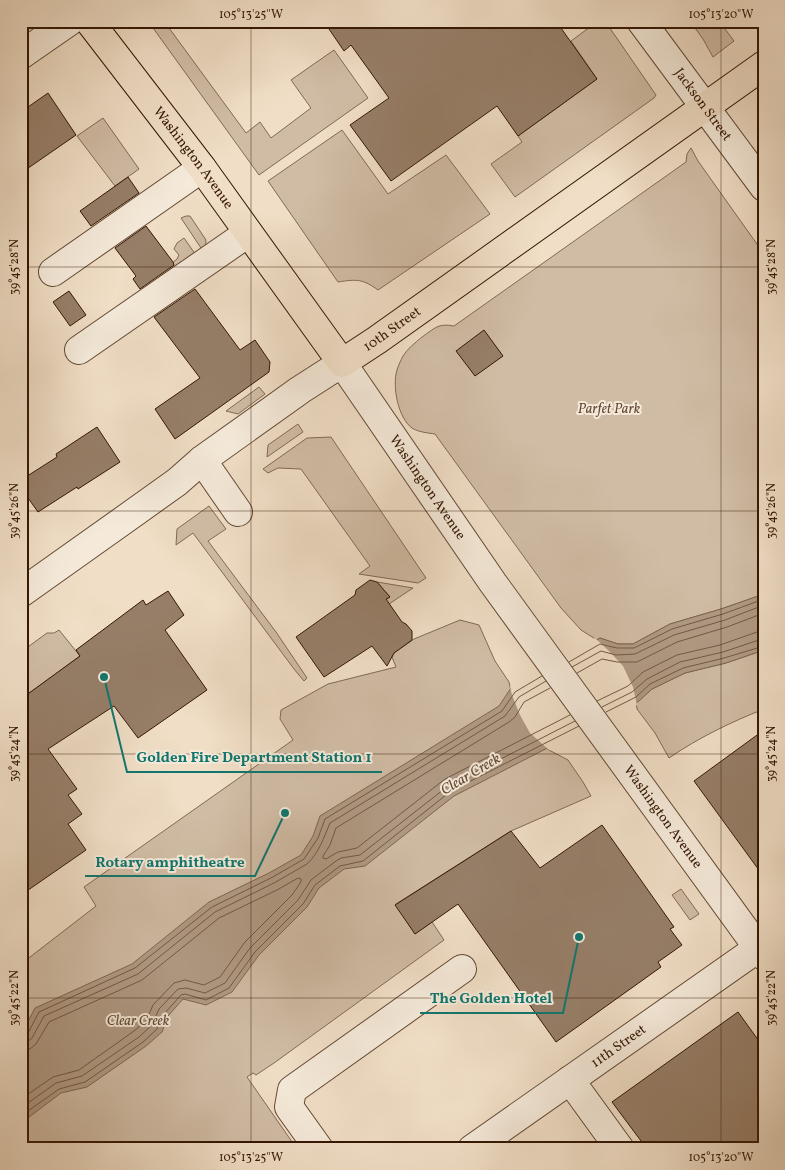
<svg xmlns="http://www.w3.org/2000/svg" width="785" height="1170" viewBox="0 0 785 1170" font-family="Vollkorn,serif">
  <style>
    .green { fill: #d0bca5; stroke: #826954 }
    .water { fill: #b09a84; stroke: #7e6550 }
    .pier { fill: #f0dec6 }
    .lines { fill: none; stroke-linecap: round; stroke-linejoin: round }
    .shore { stroke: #725844; stroke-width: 1 }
    .building { fill: #967e68; stroke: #341603 }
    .minor-casing { stroke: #634834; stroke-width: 30 }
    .major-casing { stroke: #341603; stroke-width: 30 }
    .minor { stroke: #f5eada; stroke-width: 28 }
    .major { stroke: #f0dec6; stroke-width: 28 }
    .ticks { fill: none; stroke: #341603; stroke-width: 1; stroke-opacity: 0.45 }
    .labels { text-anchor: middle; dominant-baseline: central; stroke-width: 4; stroke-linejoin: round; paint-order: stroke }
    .street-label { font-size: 14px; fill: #341603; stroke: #f5eada }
    .park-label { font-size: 14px; font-style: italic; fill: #634834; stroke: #f5eada }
    .water-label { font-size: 15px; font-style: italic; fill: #664b37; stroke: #f5eada }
    .leader { fill: none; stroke: #0f766e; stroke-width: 2 }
    .callout-dot { fill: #0f766e; stroke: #f5eada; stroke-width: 2 }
    .callout-label { font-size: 15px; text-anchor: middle; font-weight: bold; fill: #0f766e; stroke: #f5eada; stroke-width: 4; stroke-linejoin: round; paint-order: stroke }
    .neatline { fill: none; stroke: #341603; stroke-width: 2 }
    .ticks-label { font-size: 12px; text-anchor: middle; fill: #341603 }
  </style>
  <rect width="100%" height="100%" fill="#f0dec6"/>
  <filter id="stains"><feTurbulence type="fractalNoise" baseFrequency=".004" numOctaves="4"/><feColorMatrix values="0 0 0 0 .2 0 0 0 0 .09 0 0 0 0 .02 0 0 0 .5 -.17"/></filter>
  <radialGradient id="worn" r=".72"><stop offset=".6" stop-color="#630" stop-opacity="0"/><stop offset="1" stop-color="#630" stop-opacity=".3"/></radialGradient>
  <g class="green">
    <polygon points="148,21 180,21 169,28 246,133 260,122 271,138 311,108 291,80 334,50 368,98 259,175"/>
    <polygon points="598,21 605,21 656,95 654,98 515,197 491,164 522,142 518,136 597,79 571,41"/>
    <polygon points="690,21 719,21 734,41 713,57 703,39"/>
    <polygon points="103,118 139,169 115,186 77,136"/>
    <path d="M342 130 388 194 446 155 490 214 378 290C363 279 357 279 338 282L268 181Z"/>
    <path d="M691 148 698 161 764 254V594L721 609 670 624 633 644H618L600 638 597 640 581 630 561 608 435 434C428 433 418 432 412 428 398 418 392 386 397 370 398 366 401 360 403 356 408 348 415 343 422 337 435 328 438 323 454 326L686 162 687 154Z"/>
    <polygon points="186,216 190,216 206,240 205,254 181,218"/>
    <polygon points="184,238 198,258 166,282 160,273 177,259 179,255 174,249 177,243"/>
    <polygon points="259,387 265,394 238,414 226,411"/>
    <polygon points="298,424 303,432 267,457 268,445"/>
    <polygon points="331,437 426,578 418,583 359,574 370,566 301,469 278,468 268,473 263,469 307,438"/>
    <polygon points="209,506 226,529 208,541 276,632 307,678 304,681 294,669 193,533 176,545 177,529"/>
    <polygon points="377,582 413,588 380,610 377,606 390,597"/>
    <polygon points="460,620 479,625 495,661 509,682 512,695 547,749 568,760 583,782 591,796 511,831 396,904 415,934 432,922 444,940 274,1063 256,1075 253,1073 247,1077 297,1149 21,1149 21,964 96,906 84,887 293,740 280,719 281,710 328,684 396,667 392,657 394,653 414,639"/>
    <polygon points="59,630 80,656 21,699 21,652 47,633 54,633"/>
    <path d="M764 650V709C731 722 698 738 669 758L655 733 637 709 636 702 652 689 685 673 726 663Z"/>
    <polygon points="681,889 699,914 690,920 672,895"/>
  </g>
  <polygon class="water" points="764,594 764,650 726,663 685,673 652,689 639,701 454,796 365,866 344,869 319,888 307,907 259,955 232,992 206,1005 183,999 168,1016 162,1032 146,1046 87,1087 61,1093 21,1123 21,1035 35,1008 132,964 209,902 269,873 301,855 313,836 320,816 499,706 511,688 600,638 618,644 633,644 670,624 721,609"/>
  <polygon class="pier" points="595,638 609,651 623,666 633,687 637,705 549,750 530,733 520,715 512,695 510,686"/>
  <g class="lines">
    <g class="shore">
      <polyline points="569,662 600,644 617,648 634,648 672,629 723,614 764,599"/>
      <polyline points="572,667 601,651 616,655 635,654 674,635 725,620 764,605"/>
      <polyline points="577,673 602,659 617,662 637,662 677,642 727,627 764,613"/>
      <polyline points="550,688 524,702 515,717 509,722 336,828 330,845 323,856 323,858 326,859 338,852 357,848 445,779 570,715"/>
      <polyline points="597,701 628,686 643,672 677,655 720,645 757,632 764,632"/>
      <polyline points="602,707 632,692 647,679 680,662 723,652 759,640 764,639"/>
      <polyline points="606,712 636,697 650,684 683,668 724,658 764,646"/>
      <polyline points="21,1036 25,1036 28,1033 39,1012 135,968 212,907 271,878 304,859 318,838 325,819 502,711 515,692 542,676"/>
      <path d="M21 1042H27L32 1038 44 1016 138 974 215 912 274 883 307 864C319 853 324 837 330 823L505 716 519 697 546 681"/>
      <polyline points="21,1050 30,1049 36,1044 49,1022 142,980 219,918 277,890 298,878 301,879 301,882 292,895 245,942 220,977 204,985 185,980 174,983 153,1005 146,1021 134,1031 79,1070 53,1077 21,1099"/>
      <polyline points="21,1108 56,1083 82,1076 139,1037 152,1025 159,1009 178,989 186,988 205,993 225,983 250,948 298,900 311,880 336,861 341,858 360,855 448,786 575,721"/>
      <polyline points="21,1116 59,1089 85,1082 143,1042 157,1029 164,1014 181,995 185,994 206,1000 229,988 255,952 303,904 315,885 340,866 363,861 451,791 579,726"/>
    </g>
  </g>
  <g class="building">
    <polygon points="340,21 556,21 597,79 518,136 497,106 391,181 350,125 389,98 351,45 344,51 329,29"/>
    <polygon points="48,93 76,135 21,173 21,112"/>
    <polygon points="128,177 139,193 91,226 80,211"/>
    <polygon points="146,226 173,262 174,265 140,289 133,279 136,276 115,248"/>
    <polygon points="195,289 240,350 255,340 270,362 269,372 175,439 155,409 200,378 154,317"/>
    <polygon points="69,291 86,315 70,326 53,302"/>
    <polygon points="484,330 503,356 475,376 456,351"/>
    <polygon points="97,427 120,462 78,489 77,487 38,512 21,488 21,480 57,457 56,454"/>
    <polygon points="370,580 377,582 390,597 386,599 402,622 406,624 412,631 412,640 394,653 387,666 372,646 324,677 296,637 355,595 356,590"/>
    <polygon points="168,591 184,615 165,630 207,690 138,738 114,706 48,749 77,789 68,795 82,814 68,824 86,850 21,895 21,699 80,656 76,650 143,600 146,605"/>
    <polygon points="764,730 764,877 694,781"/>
    <polygon points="602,825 674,927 670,929 682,945 658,962 661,967 556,1042 458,904 415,934 395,905 511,831 540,868"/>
    <polygon points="738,1012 764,1048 764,1149 647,1149 612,1102"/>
  </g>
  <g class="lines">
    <g class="minor-casing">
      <g id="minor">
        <path id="s1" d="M641 21 764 187"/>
        <polyline points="21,55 70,21"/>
        <polyline points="53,272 202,168"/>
        <polyline points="79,350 248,233"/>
        <polyline points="202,460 238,512"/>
        <path id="s2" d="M21 593 135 512 177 482 202 460 300 390 342 363 493 583 764 956"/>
        <polyline points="570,1080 620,1149"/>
        <polyline points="319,1149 289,1107 292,1090 462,969"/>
        <path id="s3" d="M472 1149 764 944"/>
      </g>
    </g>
    <g class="major-casing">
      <g id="major">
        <path id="s4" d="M89 21 202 168 342 363 377 340 764 65"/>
      </g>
    </g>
    <use href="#minor" class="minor"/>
    <use href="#major" class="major"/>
  </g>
  <path class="ticks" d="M251 21V1149M721 21V1149M21 23H764M21 267H764M21 511H764M21 754H764M21 998H764"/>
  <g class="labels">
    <g class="street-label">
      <text stroke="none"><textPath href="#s1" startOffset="104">Jackson Street</textPath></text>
      <text stroke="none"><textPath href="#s4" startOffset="172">Washington Avenue</textPath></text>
      <text stroke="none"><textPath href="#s4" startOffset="486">10th Street</textPath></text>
      <text stroke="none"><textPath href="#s2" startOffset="546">Washington Avenue</textPath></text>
      <text stroke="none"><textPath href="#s2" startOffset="951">Washington Avenue</textPath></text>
      <text stroke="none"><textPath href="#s3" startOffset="179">11th Street</textPath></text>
    </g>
    <g class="park-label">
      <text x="609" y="409">Parfet Park</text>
      <text x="138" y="1021">Clear Creek</text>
    </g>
    <g class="water-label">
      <text transform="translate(471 775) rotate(-31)">Clear Creek</text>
    </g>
  </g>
  <path class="leader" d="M104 677L127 772H382M285 813L255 876H85M579 937L563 1013H420"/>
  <g class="callout-dot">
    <circle cx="104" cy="677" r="5"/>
    <circle cx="285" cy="813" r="5"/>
    <circle cx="579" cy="937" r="5"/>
  </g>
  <g class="callout-label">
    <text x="254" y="762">Golden Fire Department Station 1</text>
    <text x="170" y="867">Rotary amphitheatre</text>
    <text x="491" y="1003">The Golden Hotel</text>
  </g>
  <rect width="785" height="1170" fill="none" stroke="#f0dec6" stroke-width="55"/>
  <rect x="28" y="28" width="730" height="1114" class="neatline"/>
  <g class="ticks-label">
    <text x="251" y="18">105°13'25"W</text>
    <text x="721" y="18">105°13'20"W</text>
    <text transform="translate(14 267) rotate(-90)" y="4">39°45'28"N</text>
    <text transform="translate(771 267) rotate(-90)" y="4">39°45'28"N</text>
    <text transform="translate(14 511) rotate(-90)" y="4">39°45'26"N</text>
    <text transform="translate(771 511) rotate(-90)" y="4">39°45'26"N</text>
    <text transform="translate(14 754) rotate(-90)" y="4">39°45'24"N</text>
    <text transform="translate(771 754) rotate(-90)" y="4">39°45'24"N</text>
    <text transform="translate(14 998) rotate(-90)" y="4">39°45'22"N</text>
    <text transform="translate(771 998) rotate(-90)" y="4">39°45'22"N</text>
    <text x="251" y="1161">105°13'25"W</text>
    <text x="721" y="1161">105°13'20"W</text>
  </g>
  <rect width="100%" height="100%" filter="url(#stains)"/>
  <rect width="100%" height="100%" fill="url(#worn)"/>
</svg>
